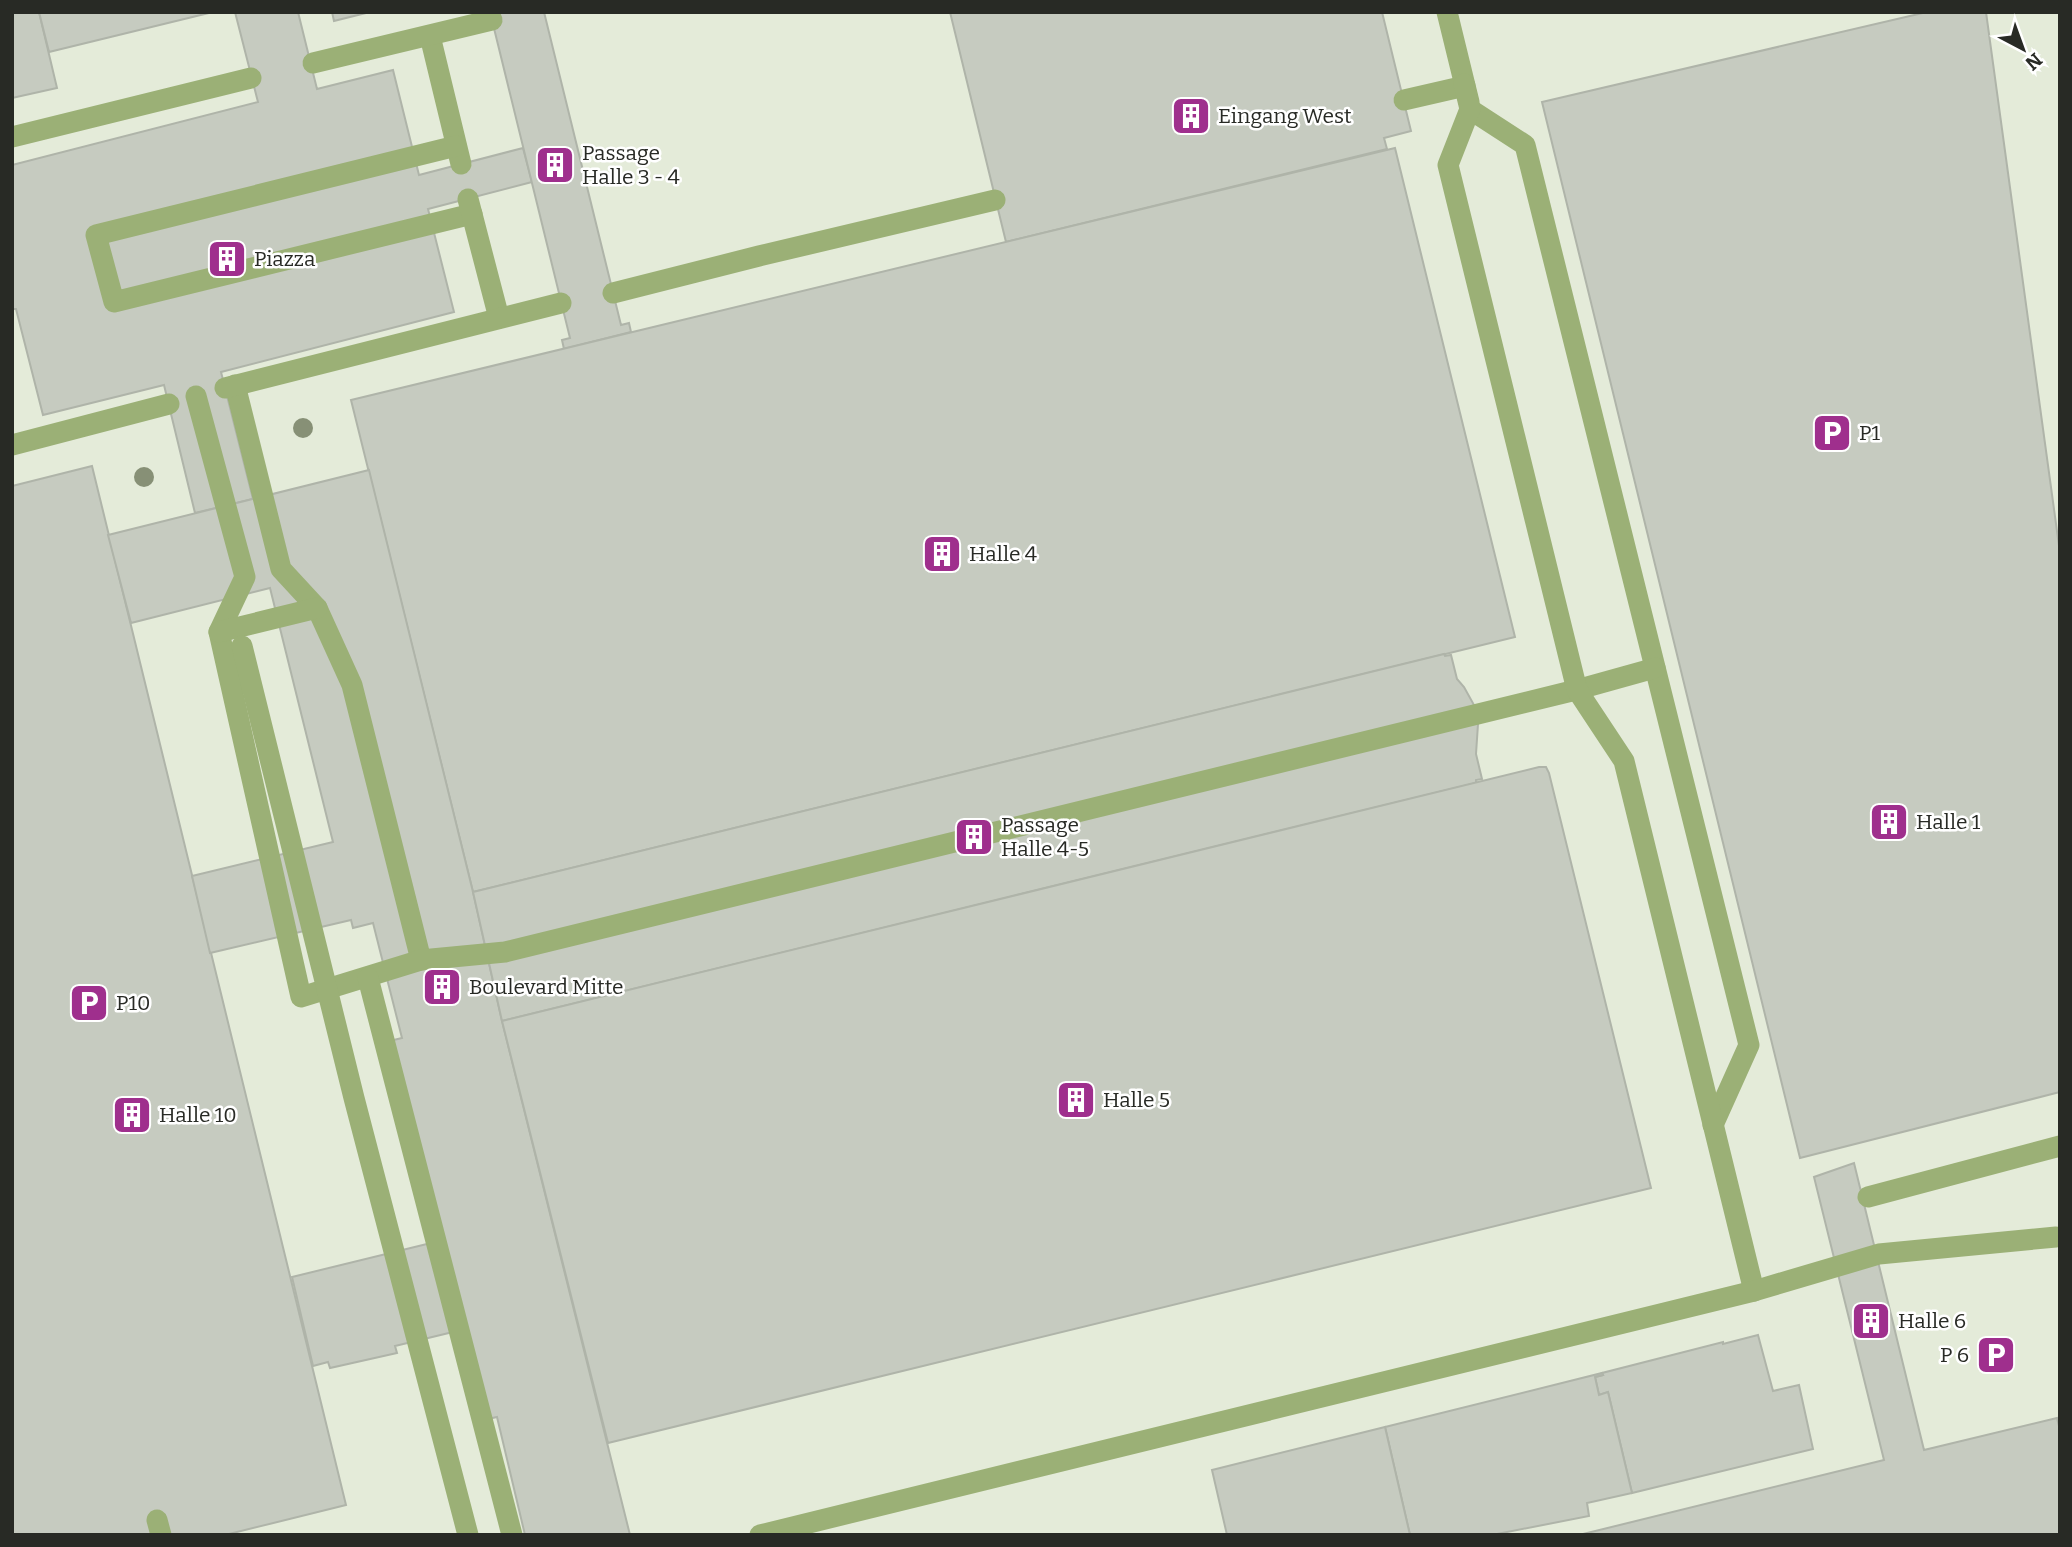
<svg xmlns="http://www.w3.org/2000/svg" width="2072" height="1547" viewBox="0 0 2072 1547" font-family="Bitter,serif">
  <style>
    .built { fill: #e4ebd9 }
    .building { fill: #c6cbc0; stroke: #afb4a9; stroke-width: 2 }
    .lines { fill: none; stroke-linecap: round; stroke-linejoin: round }
    .lane { stroke: #9bb076; stroke-width: 21 }
    .lane-bridge { stroke: #9bb076; stroke-width: 21 }
    .tree { fill: #879076 }
    .labels { text-anchor: middle; dominant-baseline: central; stroke-width: 5; stroke-linejoin: round; paint-order: stroke }
    .poi-label { font-size: 21px; fill: #282a25; stroke: #fff; text-anchor: start }
  </style>
  <rect width="100%" height="100%" fill="#f1f6eb"/>
  <rect class="built" x="12" y="12" width="2048" height="1523"/>
  <g class="building">
    <polygon points="12,12 39,12 57,88 12,98"/>
    <polygon points="39,12 213,12 49,52"/>
    <polygon points="235,12 298,12 317,89 393,70 419,175 523,148 532,182 428,209 454,312 221,372 253,499 195,513 164,385 43,415 16,309 12,309 12,165 258,102"/>
    <polygon points="332,12 370,12 334,21"/>
    <polygon points="490,12 544,12 621,325 629,323 631,332 564,349 562,340 570,338"/>
    <polygon points="950,12 1382,12 1411,131 1384,138 1387,149 1006,242"/>
    <polygon points="1927,12 1986,12 2060,553 2060,1092 1800,1158 1542,102"/>
    <polygon points="1395,148 1515,637 473,892 351,400"/>
    <polygon points="92,466 346,1505 225,1535 12,1535 12,486"/>
    <polygon points="369,470 473,892 502,1021 630,1535 525,1535 497,1417 479,1421 453,1332 395,1346 397,1353 330,1368 328,1362 313,1366 292,1277 431,1243 381,1043 402,1038 373,923 353,928 351,920 210,953 192,876 333,842 270,588 131,623 108,535"/>
    <polygon points="1444,654 1445,656 1451,655 1457,679 1464,687 1474,705 1478,724 1476,754 1482,779 1476,780 1476,783 502,1021 473,892"/>
    <polygon points="1539,767 1546,767 1549,773 1651,1188 608,1443 502,1021"/>
    <polygon points="1854,1163 1924,1450 2057,1418 2060,1430 2060,1535 1579,1535 1884,1460 1814,1177"/>
    <polygon points="1758,1335 1773,1391 1799,1385 1813,1449 1632,1493 1608,1392 1599,1395 1595,1377 1603,1375 1602,1373 1723,1342 1723,1344"/>
    <polygon points="1602,1373 1603,1375 1595,1377 1599,1395 1608,1392 1632,1493 1587,1503 1589,1516 1492,1535 1410,1535 1385,1427"/>
    <polygon points="1385,1427 1410,1535 1227,1535 1212,1470"/>
  </g>
  <g class="lines">
    <g class="lane">
      <polyline points="1447,12 1469,102"/>
      <polyline points="430,36 461,164"/>
      <polyline points="313,63 492,20"/>
      <polyline points="1404,100 1465,86"/>
      <polyline points="1471,110 1525,145 1749,1045 1713,1125"/>
      <polyline points="12,137 251,78"/>
      <polyline points="456,146 96,235 114,302 472,214"/>
      <polyline points="468,199 499,318"/>
      <polyline points="613,293 759,256 995,200"/>
      <polyline points="235,385 281,569 317,608 352,685 421,960"/>
      <polyline points="225,388 561,303"/>
      <polyline points="196,396 245,577 219,632 301,997 421,960 505,952 1576,690 1655,668"/>
      <polyline points="12,445 169,404"/>
      <polyline points="219,632 317,608"/>
      <polyline points="368,978 512,1535"/>
      <polyline points="1868,1197 2060,1146"/>
      <polyline points="157,1520 161,1535"/>
    </g>
    <g class="lane-bridge">
      <polyline points="1464,84 1470,109 1448,165 1577,690 1624,761 1754,1291"/>
      <polyline points="242,646 354,1098 468,1535"/>
      <polyline points="760,1535 1754,1291 1879,1254 2056,1237"/>
    </g>
  </g>
  <g class="tree">
    <circle cx="303" cy="428" r="10"/>
    <circle cx="144" cy="477" r="10"/>
  </g>
  <defs>
    <g id="building-square" transform="scale(2.0125)"><rect x="-9" y="-9" width="18" height="18" rx="4" fill="#9f2f8d" stroke="#fff"/><path d="M-4-6H4V6H1V3H-1V6H-4ZM-2.5-4.3h1.7v1.8h-1.7ZM.8-4.3h1.7v1.8H.8ZM-2.5-1h1.7V.8h-1.7ZM.8-1h1.7V.8H.8Z" fill="#fff"/></g>
    <g id="parking-square" transform="scale(2.0125)"><rect x="-9" y="-9" width="18" height="18" rx="4" fill="#9f2f8d" stroke="#fff"/><path d="M-3.5-5.5H1a3.5 3.5 0 0 1 0 7H-1V5.5H-3.5ZM-1-3.4V-.6H.8a1.4 1.4 0 0 0 0-2.8Z" fill="#fff"/></g>
  </defs>
  <g fill-rule="evenodd">
    <use href="#building-square" x="1191" y="116"/>
    <use href="#building-square" x="555" y="165"/>
    <use href="#building-square" x="227" y="259"/>
    <use href="#parking-square" x="1832" y="433"/>
    <use href="#building-square" x="942" y="554"/>
    <use href="#building-square" x="1889" y="822"/>
    <use href="#building-square" x="974" y="837"/>
    <use href="#building-square" x="442" y="987"/>
    <use href="#parking-square" x="89" y="1003"/>
    <use href="#building-square" x="1076" y="1100"/>
    <use href="#building-square" x="132" y="1115"/>
    <use href="#building-square" x="1871" y="1321"/>
    <use href="#parking-square" x="1996" y="1355"/>
  </g>
  <g class="labels">
    <g class="poi-label">
      <text x="1218" y="116">Eingang West</text>
      <text x="582" y="153">Passage<tspan x="582" dy="24">Halle 3 - 4</tspan></text>
      <text x="254" y="259">Piazza</text>
      <text x="1859" y="433">P1</text>
      <text x="969" y="554">Halle 4</text>
      <text x="1916" y="822">Halle 1</text>
      <text x="1001" y="825">Passage<tspan x="1001" dy="24">Halle 4-5</tspan></text>
      <text x="469" y="987">Boulevard Mitte</text>
      <text x="116" y="1003">P10</text>
      <text x="1103" y="1100">Halle 5</text>
      <text x="159" y="1115">Halle 10</text>
      <text x="1898" y="1321">Halle 6</text>
      <text x="1969" y="1355" text-anchor="end">P 6</text>
    </g>
  </g>
  <rect width="2072" height="1547" fill="none" stroke="#282a25" stroke-width="28"/>
  <g transform="translate(2023 49) rotate(139)" stroke="#ffffff" stroke-width="5" paint-order="stroke">
  <path d="M0-5L12 26L0 18L-12 26Z" fill="#282a25"/>
  <text y="-10" font-size="19" font-weight="bold" text-anchor="middle" fill="#282a25">N</text>
  </g>
</svg>
